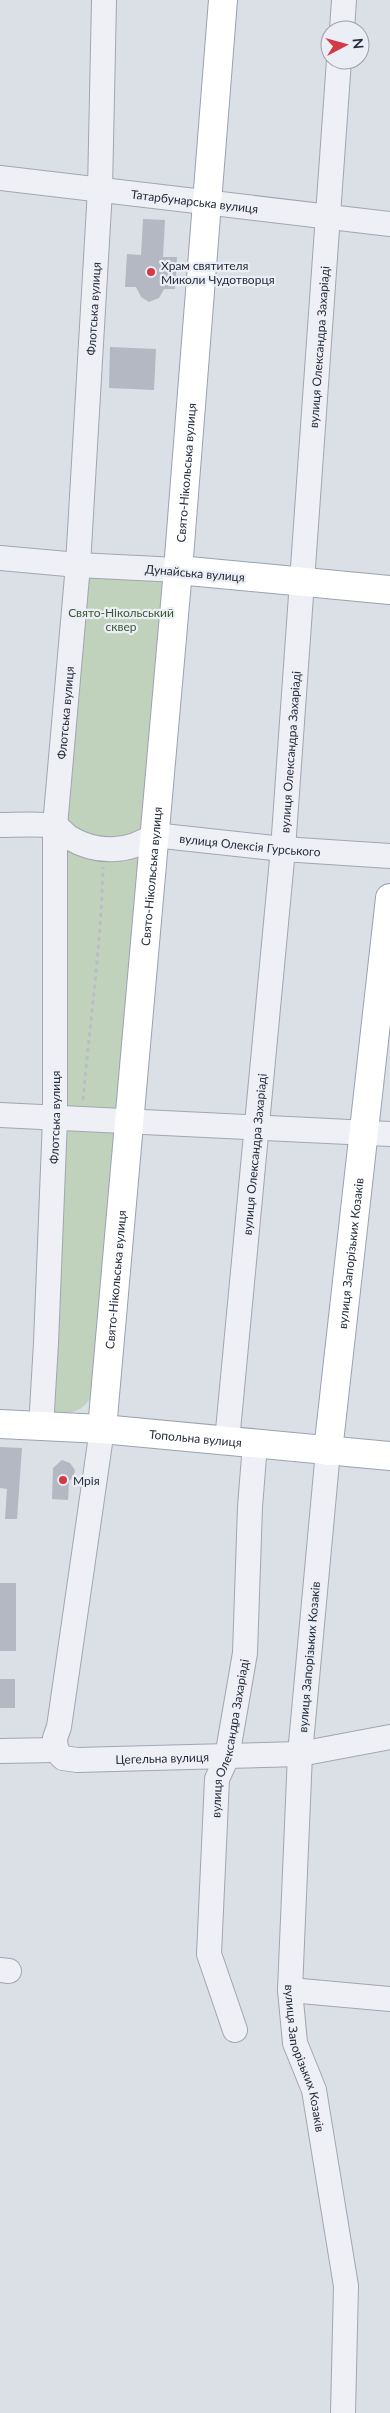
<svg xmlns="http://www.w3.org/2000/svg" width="390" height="2413" viewBox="0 0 390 2413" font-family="Lato,sans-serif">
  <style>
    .green { fill: #c0d1bc }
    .building { fill: #b3b8c3 }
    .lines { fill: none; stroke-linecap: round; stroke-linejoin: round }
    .minor-casing { stroke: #a1a6b0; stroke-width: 26 }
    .major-casing { stroke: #9aa2b2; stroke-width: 30 }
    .path { stroke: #babdc5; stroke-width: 3; stroke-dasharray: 4 4; stroke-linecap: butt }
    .minor { stroke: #eef0f5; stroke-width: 24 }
    .major { stroke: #fff; stroke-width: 28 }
    .poi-dot { fill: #d23a47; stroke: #ebeef4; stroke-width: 2 }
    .labels { text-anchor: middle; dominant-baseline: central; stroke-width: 4.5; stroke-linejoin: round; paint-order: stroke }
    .street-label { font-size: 12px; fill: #252c3d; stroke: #ebeef4 }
    .poi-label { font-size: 12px; fill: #252c3d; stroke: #ebeef4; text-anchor: start }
    .park-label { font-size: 12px; fill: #375932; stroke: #ebeef4 }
  </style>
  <rect width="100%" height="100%" fill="#dbdfe6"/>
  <path class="green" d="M86 575 163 581 166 591 100 1382C84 1411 81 1413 48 1415L63 817Z"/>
  <g class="building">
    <polygon points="143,219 165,220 163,257 177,257 175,289 164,289 159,298 149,302 141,297 136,287 125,287 127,254 141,255"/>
    <polygon points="110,347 156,349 154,390 109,388"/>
    <polygon points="0,1447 22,1448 17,1519 5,1519 7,1489 0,1488"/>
    <polygon points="62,1460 70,1463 75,1470 73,1478 69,1481 68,1500 52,1499 53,1468"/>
    <rect x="0" y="1583" width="16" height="68"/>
    <rect x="0" y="1679" width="15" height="29"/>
  </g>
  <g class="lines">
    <g class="minor-casing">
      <g id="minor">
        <polyline points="342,30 344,0"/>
        <path id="s1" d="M0 178 390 224"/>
        <polyline points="0,558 78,565 178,570"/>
        <path id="s2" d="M0 825C13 825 43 823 55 826 60 828 65 835 70 838 97 854 129 853 154 835L283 849 390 856"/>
        <polyline points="0,1115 390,1134"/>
        <path id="s3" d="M41 1427 46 1343 55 1119V826L78 565 100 190 104 0"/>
        <path id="s4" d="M227 1441 283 849 339 60"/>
        <path id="s5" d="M328 1451 300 1754 290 1990 295 2043 314 2090 346 2286 343 2413"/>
        <path id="s6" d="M56 1750 63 1758 77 1760 300 1754 390 1737"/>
        <polyline points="56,1750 55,1738 59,1727 102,1429"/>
        <polyline points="0,1751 56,1750"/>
        <polyline points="0,1970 9,1971"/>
        <polyline points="290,1990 390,1999"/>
        <path id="s7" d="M235 2030 209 1954 217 1779 227 1757 245 1653 250 1507 255 1444"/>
      </g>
    </g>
    <g class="major-casing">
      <g id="major">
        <polyline points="178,570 390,590"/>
        <path id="s8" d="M0 1424 102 1429 390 1456"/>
        <path id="s9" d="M102 1429 178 570 223 0"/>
        <path id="s10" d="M328 1451 390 898"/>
      </g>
    </g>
    <path class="path" d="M83 1100C90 1022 101 945 103 867"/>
    <use href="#minor" class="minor"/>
    <use href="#major" class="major"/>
  </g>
  <g class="poi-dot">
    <circle cx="151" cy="272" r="5"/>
    <circle cx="63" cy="1480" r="5"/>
  </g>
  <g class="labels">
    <g class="street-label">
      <text stroke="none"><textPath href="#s1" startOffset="196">Татарбунарська вулиця</textPath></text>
      <text stroke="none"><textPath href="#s3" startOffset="1120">Флотська вулиця</textPath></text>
      <text stroke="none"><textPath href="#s4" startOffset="1098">вулиця Олександра Захаріаді</textPath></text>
      <text stroke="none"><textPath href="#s9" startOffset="960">Свято-Нікольська вулиця</textPath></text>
      <text transform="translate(195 573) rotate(5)">Дунайська вулиця</text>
      <text stroke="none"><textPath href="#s3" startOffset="715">Флотська вулиця</textPath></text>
      <text stroke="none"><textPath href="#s4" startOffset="692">вулиця Олександра Захаріаді</textPath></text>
      <text stroke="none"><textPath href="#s2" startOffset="260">вулиця Олексія Гурського</textPath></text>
      <text stroke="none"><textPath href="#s9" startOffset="555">Свято-Нікольська вулиця</textPath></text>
      <text stroke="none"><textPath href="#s3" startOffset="310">Флотська вулиця</textPath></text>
      <text stroke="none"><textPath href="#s4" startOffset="288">вулиця Олександра Захаріаді</textPath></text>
      <text stroke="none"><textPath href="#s10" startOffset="199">вулиця Запорізьких Козаків</textPath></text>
      <text stroke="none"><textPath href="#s9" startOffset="150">Свято-Нікольська вулиця</textPath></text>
      <text stroke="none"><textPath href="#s8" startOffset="196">Топольна вулиця</textPath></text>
      <text transform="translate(309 1657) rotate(-85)">вулиця Запорізьких Козаків</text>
      <text stroke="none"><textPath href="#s7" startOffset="298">вулиця Олександра Захаріаді</textPath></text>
      <text stroke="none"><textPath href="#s6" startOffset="110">Цегельна вулиця</textPath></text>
      <text stroke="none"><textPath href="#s5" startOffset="611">вулиця Запорізьких Козаків</textPath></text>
    </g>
    <g class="poi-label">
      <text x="161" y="265">Храм святителя<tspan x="161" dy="14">Миколи Чудотворця</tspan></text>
      <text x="73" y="1480">Мрія</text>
    </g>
    <g class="park-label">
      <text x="121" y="612">Свято-Нікольський<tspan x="121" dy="14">сквер</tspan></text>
    </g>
  </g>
  <g transform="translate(345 45) rotate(84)"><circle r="24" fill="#ebeef4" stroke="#9ca0ab"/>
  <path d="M0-4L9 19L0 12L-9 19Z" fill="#d23a47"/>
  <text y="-8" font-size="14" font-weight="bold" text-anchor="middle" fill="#252c3d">N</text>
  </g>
</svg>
